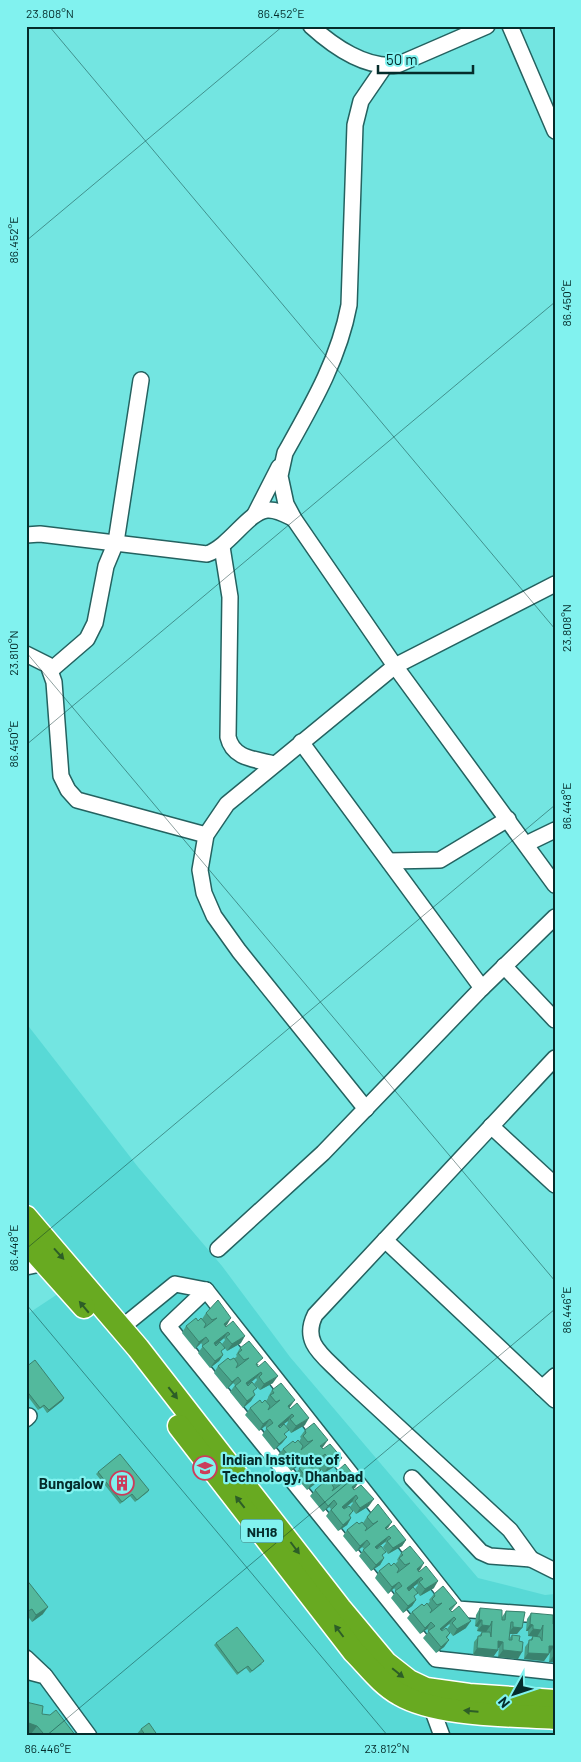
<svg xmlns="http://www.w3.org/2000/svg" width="581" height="1762" viewBox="0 0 581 1762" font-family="Barlow,sans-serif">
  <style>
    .built { fill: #58d9d6 }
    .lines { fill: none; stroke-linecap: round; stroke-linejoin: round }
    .minor-casing { stroke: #246260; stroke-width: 18 }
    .highway-casing { stroke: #fff; stroke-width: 25 }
    .minor { stroke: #fff; stroke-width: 15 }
    .highway { stroke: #68aa21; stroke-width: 22 }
    .wall { fill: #479f87 }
    .shaded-wall { fill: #3a826e }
    .building { fill: #53b99d; stroke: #3a826e }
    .oneway { fill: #2d5e27 }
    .ticks { fill: none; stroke: #052c2b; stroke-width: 1; stroke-opacity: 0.45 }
    .labels { text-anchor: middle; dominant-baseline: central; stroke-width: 4.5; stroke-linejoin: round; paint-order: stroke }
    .shield { fill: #81f2ef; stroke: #2a6766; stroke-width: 1 }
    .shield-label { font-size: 14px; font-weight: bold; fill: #052c2b }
    .poi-label { font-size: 15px; font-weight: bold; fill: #052c2b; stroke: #81f2ef; text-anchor: start }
    .neatline { fill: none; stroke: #052c2b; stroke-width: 2 }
    .ticks-label { font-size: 12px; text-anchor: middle; fill: #052c2b }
  </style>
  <rect width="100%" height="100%" fill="#73e5e1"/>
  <polygon class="built" points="26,1023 138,1167 222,1266 290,1357 478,1578 545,1595 555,1594 555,1736 26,1736 26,1315 88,1274 26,1202"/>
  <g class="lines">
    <g class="minor-casing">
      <g id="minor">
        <path d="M311 26C333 46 366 69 397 65L487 26"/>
        <polyline points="510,26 555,131"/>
        <path d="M385 66 361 101 355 125 349 305C339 359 312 405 285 453L280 476 286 504 294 519 395 666 555 885"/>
        <polyline points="255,514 279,467"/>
        <path d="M26 535 40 534 207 554C230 546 248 512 267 510 277 509 286 515 294 519"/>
        <path d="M222 547 230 597 228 737C233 759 255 759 274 764"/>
        <polyline points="26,654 48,665 54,682 61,776 68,790 77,800 206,835"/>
        <polyline points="51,670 87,639 95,623 106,566 116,542 141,380"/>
        <polyline points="301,742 482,988"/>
        <polyline points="526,844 555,830"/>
        <polyline points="389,861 440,860 508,819"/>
        <polyline points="504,966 555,1020"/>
        <polyline points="366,1109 239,951 214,916 204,893 200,870 206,835 227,804 395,666 555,584"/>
        <polyline points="491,1126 555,1185"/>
        <polyline points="385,1240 555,1400"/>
        <polyline points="218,1249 323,1153 479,991 555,917"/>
        <polyline points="26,1267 45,1263"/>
        <polyline points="121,1328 175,1284 206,1290"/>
        <polyline points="542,1388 555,1376"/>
        <polyline points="26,1419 29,1416"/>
        <polyline points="412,1478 481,1552 490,1556 531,1559 555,1571"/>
        <path d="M531 1559 510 1530 342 1375C324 1356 301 1343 315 1315L555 1058"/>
        <polyline points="555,1616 457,1609 206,1290 168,1326 436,1659 555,1672"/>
        <polyline points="26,1658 44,1675"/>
        <polyline points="26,1671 45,1676 89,1736"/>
        <polyline points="431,1706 442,1736"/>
      </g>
    </g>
    <g class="highway-casing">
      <g id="highway">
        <polyline points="26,1217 138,1348 340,1608 386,1663 409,1681 426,1689 469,1695 555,1701"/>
        <polyline points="26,1242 84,1307"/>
        <path d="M179 1426 354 1652C368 1666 381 1684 399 1694 436 1716 511 1715 555 1718"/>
      </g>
    </g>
    <use href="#minor" class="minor"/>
    <use href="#highway" class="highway"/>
  </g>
  <g class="wall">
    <polygon points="206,1313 227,1325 225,1326 241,1343 227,1351 222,1344 225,1340 224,1338 216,1345 223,1355 219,1361 210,1368 198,1353 203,1346 201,1343 195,1349 182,1333 186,1326 202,1319"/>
    <polygon points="240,1348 259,1365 257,1366 273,1383 260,1390 254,1384 257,1380 256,1378 248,1385 254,1393 251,1401 243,1408 230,1392 235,1385 233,1383 227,1389 214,1373 218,1366 234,1359 237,1356 236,1355"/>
    <polygon points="26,1367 64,1398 62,1401 47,1413 43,1407 38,1410 26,1394"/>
    <polygon points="272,1390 290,1407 289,1408 305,1425 291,1433 286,1426 288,1422 288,1421 279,1427 287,1437 282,1443 274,1450 262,1435 267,1428 265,1426 259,1431 245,1415 250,1408 266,1401 268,1398 268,1397"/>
    <polygon points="305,1430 323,1447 322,1448 337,1465 324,1473 318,1466 321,1462 320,1461 312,1468 321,1470 318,1475 315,1484 307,1490 294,1475 300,1468 298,1466 291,1471 278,1455 283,1449 299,1442 301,1438 300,1437"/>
    <polygon points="98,1472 149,1490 148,1492 135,1502 130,1496 120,1504 96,1474"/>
    <polygon points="336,1472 359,1482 353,1489 369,1506 356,1514 350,1507 353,1503 352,1502 344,1509 353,1511 350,1516 351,1518 347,1525 338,1531 326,1516 331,1509 329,1507 323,1512 310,1496 315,1490 330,1482 333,1479 332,1478"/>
    <polygon points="367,1517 392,1522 386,1529 406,1540 402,1546 388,1554 383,1547 386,1543 385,1542 376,1549 384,1558 380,1565 371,1571 359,1556 364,1549 362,1547 356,1552 343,1536 347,1530 363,1523"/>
    <polygon points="401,1553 420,1570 418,1571 434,1588 420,1596 415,1589 418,1585 417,1584 409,1590 416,1600 412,1606 403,1613 391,1598 396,1591 394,1588 388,1594 375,1578 379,1571 395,1564 398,1561 397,1560"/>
    <polygon points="26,1579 43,1614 32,1622 27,1615 26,1616"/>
    <polygon points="434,1594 457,1603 451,1611 466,1628 453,1636 447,1629 450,1625 449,1624 441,1631 450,1633 447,1638 449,1640 444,1647 436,1653 423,1638 429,1631 427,1629 420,1634 407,1618 412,1612 428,1604 430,1601 429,1600"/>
    <polygon points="480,1608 502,1617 506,1611 525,1612 517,1634 510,1634 509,1639 512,1635 518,1659 498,1657 499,1648 498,1648 498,1650 493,1657 473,1655 474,1642 482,1632 477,1631 478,1627 475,1626 476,1615"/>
    <polygon points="531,1613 553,1621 555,1618 555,1662 549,1662 550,1653 549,1653 549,1654 544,1661 524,1659 525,1647 533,1636 528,1636 528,1631 526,1631 527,1619"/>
    <polygon points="216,1643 262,1664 250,1673 246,1668 237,1675 214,1645"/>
    <polygon points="26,1702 42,1714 76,1736 32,1736 31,1734 26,1733"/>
    <polygon points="141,1729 158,1736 137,1736 136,1735"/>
  </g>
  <g class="shaded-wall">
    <polygon points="231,1318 227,1325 219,1331 224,1324"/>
    <polygon points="228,1332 224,1338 210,1350 214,1343"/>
    <polygon points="245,1336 241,1343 227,1351 232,1344"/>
    <polygon points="206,1337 201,1343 195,1349 199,1342"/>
    <polygon points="223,1355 219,1361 210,1368 215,1361"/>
    <polygon points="261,1372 256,1378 242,1390 246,1383"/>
    <polygon points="278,1376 273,1383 260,1390 264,1384"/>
    <polygon points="238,1377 233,1383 227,1389 232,1382"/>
    <polygon points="255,1395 251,1401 243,1408 247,1401"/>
    <polygon points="64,1398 62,1401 47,1413 49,1410"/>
    <polygon points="295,1400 290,1407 283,1413 288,1406"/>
    <polygon points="292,1414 288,1421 273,1432 278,1426"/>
    <polygon points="309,1418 305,1425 291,1433 296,1426"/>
    <polygon points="270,1419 265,1426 259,1431 263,1424"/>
    <polygon points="287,1437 282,1443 274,1450 279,1444"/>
    <polygon points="328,1440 323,1447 316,1453 320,1446"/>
    <polygon points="325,1454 320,1461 306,1472 311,1466"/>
    <polygon points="342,1458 337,1465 324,1473 328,1467"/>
    <polygon points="302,1459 298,1466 291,1471 296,1464"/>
    <polygon points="319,1477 315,1484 307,1490 311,1484"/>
    <polygon points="359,1482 355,1488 347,1494 352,1487"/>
    <polygon points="356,1495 352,1502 338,1514 342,1507"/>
    <polygon points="374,1499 369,1506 356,1514 360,1508"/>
    <polygon points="334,1500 329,1507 323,1512 328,1506"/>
    <polygon points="351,1518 347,1525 338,1531 343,1525"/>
    <polygon points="392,1522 388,1528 380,1534 385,1528"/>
    <polygon points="389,1536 385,1542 370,1554 375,1547"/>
    <polygon points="367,1540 362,1547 356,1552 360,1546"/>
    <polygon points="406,1540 402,1546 388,1554 393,1548"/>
    <polygon points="384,1558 380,1565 371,1571 376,1565"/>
    <polygon points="424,1563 420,1570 412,1576 417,1569"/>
    <polygon points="421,1577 417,1584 403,1595 407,1588"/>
    <polygon points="438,1581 434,1588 420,1596 425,1589"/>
    <polygon points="399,1582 394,1588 388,1594 392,1587"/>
    <polygon points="416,1600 412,1606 403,1613 408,1606"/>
    <polygon points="48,1607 43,1614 32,1622 36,1615"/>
    <polygon points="454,1617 449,1624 435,1636 440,1629"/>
    <polygon points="479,1620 482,1620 478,1627 475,1626"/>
    <polygon points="471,1621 466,1628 453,1636 457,1629"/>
    <polygon points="431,1622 427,1629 420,1634 425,1628"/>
    <polygon points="530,1624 533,1625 528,1631 526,1631"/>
    <polygon points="482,1625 490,1626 486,1632 477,1631"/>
    <polygon points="513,1627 522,1628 517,1634 508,1634"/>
    <polygon points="533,1629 541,1630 537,1637 528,1636"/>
    <polygon points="449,1640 444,1647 436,1653 441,1647"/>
    <polygon points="498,1641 503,1642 499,1648 494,1648"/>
    <polygon points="549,1646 554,1646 550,1653 545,1653"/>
    <polygon points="477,1648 498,1650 493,1657 473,1655"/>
    <polygon points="503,1650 522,1652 518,1659 498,1657"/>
    <polygon points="528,1653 549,1654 544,1661 524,1659"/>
    <polygon points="554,1655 555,1655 555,1662 549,1662"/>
    <polygon points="26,1722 37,1726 31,1734 26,1733"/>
  </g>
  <g class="building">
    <polygon points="218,1300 231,1318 224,1324 226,1327 233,1321 245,1336 232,1344 226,1337 230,1334 228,1332 214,1343 216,1346 220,1342 225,1348 221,1351 223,1355 215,1361 202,1346 209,1341 206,1337 199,1342 186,1326 196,1318 198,1321 201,1318 206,1324 204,1328 217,1318 212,1320 206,1313"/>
    <polygon points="249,1341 263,1358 256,1364 258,1367 265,1361 278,1376 264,1384 259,1377 262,1374 261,1372 246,1383 248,1386 252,1382 257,1388 253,1391 255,1395 247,1401 235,1386 241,1381 238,1377 232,1382 218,1366 228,1358 230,1360 234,1358 238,1364 236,1368 249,1358 244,1360 238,1353 242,1350 240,1348"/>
    <polygon points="35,1360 64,1398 49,1410 44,1405 40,1408 26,1390 26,1367"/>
    <polygon points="281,1383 295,1400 288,1406 290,1409 297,1403 309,1418 296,1426 290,1419 294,1416 292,1414 278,1426 280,1428 284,1424 289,1430 284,1434 287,1437 279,1444 266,1428 273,1423 270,1419 263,1424 250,1408 260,1400 262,1403 265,1400 270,1406 268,1410 280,1400 276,1402 270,1395 274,1393 272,1390"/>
    <polygon points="314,1423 328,1440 320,1446 323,1449 330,1444 342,1458 328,1467 323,1460 327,1456 325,1454 311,1466 312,1468 317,1465 321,1470 317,1474 319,1477 311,1484 299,1468 306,1463 302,1459 296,1464 283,1449 293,1441 295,1443 298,1440 303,1446 301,1450 313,1440 308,1442 303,1436 306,1433 305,1430"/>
    <polygon points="120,1454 149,1490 137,1500 132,1494 122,1502 98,1472"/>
    <polygon points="345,1464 359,1482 352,1487 354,1490 361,1485 374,1499 360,1508 355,1501 358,1498 356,1495 342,1507 344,1509 349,1506 353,1511 349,1515 351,1518 343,1525 331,1510 337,1504 334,1500 328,1506 315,1490 324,1482 326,1484 330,1481 334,1488 332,1491 345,1481 340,1483 334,1477 338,1474 336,1472"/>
    <polygon points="378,1504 392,1522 385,1528 387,1530 394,1525 406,1540 393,1548 387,1541 391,1538 389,1536 375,1547 377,1549 381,1546 386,1552 382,1555 384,1558 376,1565 363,1550 370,1544 367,1540 360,1546 347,1530 357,1522 359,1524 362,1522 367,1528 365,1531 378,1521 373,1524 367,1517"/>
    <polygon points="410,1546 424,1563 417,1569 419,1572 426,1566 438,1581 425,1589 419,1582 423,1579 421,1577 407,1588 409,1591 413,1587 418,1593 414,1596 416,1600 408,1606 395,1591 402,1586 399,1582 392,1587 379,1571 389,1563 391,1566 394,1563 399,1569 397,1573 410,1563 405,1565 399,1558 403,1555 401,1553"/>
    <polygon points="26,1579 48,1607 36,1615 32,1609 28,1611 26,1608"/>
    <polygon points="443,1586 457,1603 449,1609 452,1612 459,1606 471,1621 457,1629 452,1623 456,1619 454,1617 440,1629 442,1631 446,1628 450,1633 446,1637 449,1640 441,1647 428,1631 435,1626 431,1622 425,1628 412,1612 422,1604 424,1606 427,1603 432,1610 430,1613 442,1603 437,1605 432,1599 435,1596 434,1594"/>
    <polygon points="480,1608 502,1610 502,1620 505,1620 506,1611 525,1612 522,1628 513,1627 513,1622 511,1622 509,1640 512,1640 512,1635 520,1636 519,1641 523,1642 522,1652 503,1650 503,1642 498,1641 498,1650 477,1648 478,1636 481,1636 482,1632 490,1632 491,1637 492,1621 490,1626 482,1625 482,1620 479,1620"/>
    <polygon points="531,1613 553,1615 553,1624 555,1624 555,1655 554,1655 554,1646 549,1646 549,1654 528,1653 529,1640 532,1640 533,1636 540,1637 542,1641 543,1625 541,1630 533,1629 533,1625 530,1624"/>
    <polygon points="237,1627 264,1661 252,1671 248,1666 238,1673 216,1643"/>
    <polygon points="26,1702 43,1706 42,1714 50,1715 56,1710 76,1736 41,1736 43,1733 37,1726 26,1722"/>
    <polygon points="149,1723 158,1736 146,1736 141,1729"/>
  </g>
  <defs><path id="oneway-solid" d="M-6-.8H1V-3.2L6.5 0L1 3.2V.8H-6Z" transform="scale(1.25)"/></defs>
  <g class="oneway">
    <use href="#oneway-solid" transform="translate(59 1254) rotate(48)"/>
    <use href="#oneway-solid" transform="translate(84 1307) rotate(-130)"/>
    <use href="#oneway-solid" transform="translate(173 1393) rotate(52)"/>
    <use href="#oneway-solid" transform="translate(240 1502) rotate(-128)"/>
    <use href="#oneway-solid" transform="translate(295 1548) rotate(53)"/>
    <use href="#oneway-solid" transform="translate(339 1631) rotate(-127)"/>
    <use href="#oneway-solid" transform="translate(398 1673) rotate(39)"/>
    <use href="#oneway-solid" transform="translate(471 1711) rotate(-175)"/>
  </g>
  <path class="ticks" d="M49 26 555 629M26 241 283 26M26 652 555 1281M26 745 555 302M26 1249 555 805M26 1304 388 1736M46 1736 555 1309"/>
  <defs>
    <g id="university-ring" transform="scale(1.25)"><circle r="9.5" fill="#81f2ef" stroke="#cc3c5a" stroke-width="1.5"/><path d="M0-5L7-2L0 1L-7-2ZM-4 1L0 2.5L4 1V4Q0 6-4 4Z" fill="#cc3c5a"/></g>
    <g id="building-ring" transform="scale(1.25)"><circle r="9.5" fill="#81f2ef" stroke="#cc3c5a" stroke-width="1.5"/><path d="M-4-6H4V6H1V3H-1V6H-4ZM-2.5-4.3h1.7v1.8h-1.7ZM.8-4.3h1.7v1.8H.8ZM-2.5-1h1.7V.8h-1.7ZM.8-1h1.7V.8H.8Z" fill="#cc3c5a"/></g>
  </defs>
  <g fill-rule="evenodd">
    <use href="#university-ring" x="205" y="1468"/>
    <use href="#building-ring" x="122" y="1483"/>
  </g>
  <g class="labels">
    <rect class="shield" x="241" y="1519.5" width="42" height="23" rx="4"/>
    <g class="shield-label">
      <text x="262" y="1531">NH18</text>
    </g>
    <g class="poi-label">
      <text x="222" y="1459">Indian Institute of<tspan x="222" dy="17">Technology, Dhanbad</tspan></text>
      <text x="104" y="1483" text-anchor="end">Bungalow</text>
    </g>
  </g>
  <rect width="581" height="1762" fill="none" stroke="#81f2ef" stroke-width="55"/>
  <g transform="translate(514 1694) rotate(230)" stroke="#81f2ef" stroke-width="4" paint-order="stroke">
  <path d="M0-4L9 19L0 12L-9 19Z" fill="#052c2b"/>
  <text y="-8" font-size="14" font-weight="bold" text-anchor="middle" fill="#052c2b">N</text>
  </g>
  <path d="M378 65v8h95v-8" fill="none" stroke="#052c2b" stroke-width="2.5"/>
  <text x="386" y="65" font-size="15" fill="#052c2b" stroke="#81f2ef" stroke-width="4" paint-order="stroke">50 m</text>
  <rect x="28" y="28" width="526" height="1706" class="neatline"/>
  <g class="ticks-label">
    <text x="50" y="18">23.808°N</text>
    <text x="281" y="18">86.452°E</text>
    <text transform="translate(14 240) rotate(-90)" y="4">86.452°E</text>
    <text transform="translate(567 303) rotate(-90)" y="4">86.450°E</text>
    <text transform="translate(567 628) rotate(-90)" y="4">23.808°N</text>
    <text transform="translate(14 653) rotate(-90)" y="4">23.810°N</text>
    <text transform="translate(14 744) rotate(-90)" y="4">86.450°E</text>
    <text transform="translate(567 806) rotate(-90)" y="4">86.448°E</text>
    <text transform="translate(14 1248) rotate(-90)" y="4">86.448°E</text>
    <text transform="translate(567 1310) rotate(-90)" y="4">86.446°E</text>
    <text x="48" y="1753">86.446°E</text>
    <text x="387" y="1753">23.812°N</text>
  </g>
</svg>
